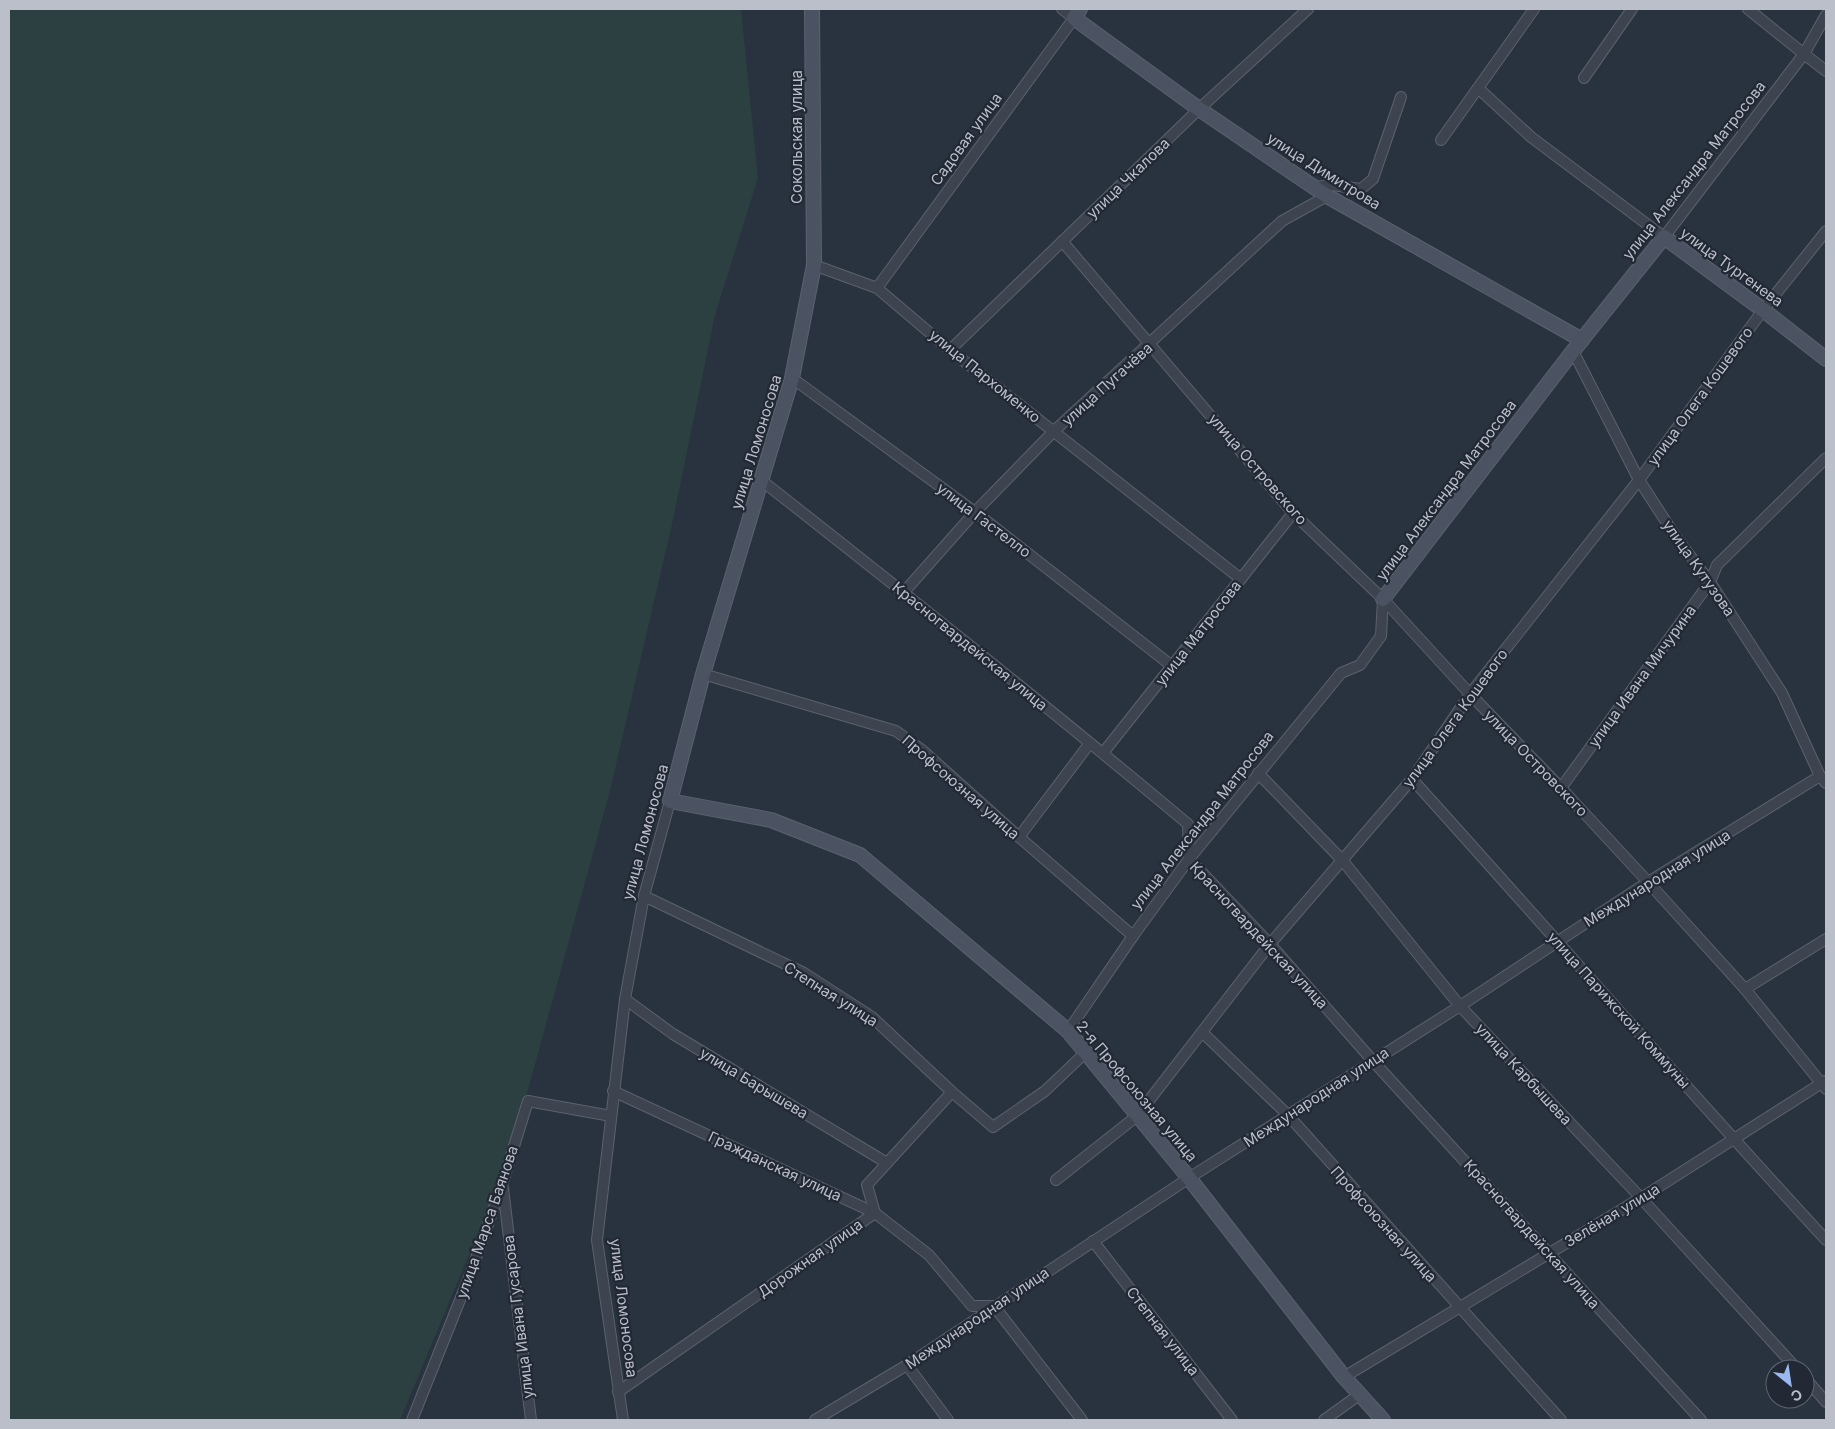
<svg xmlns="http://www.w3.org/2000/svg" width="1835" height="1429" viewBox="0 0 1835 1429" font-family="Inter,sans-serif">
  <style>
    .green { fill: #2c3f41 }
    .lines { fill: none; stroke-linecap: round; stroke-linejoin: round }
    .street-casing { stroke: #5b626d; stroke-width: 12 }
    .secondary-casing { stroke: #5b626d; stroke-width: 16 }
    .street { stroke: #3d444f; stroke-width: 10 }
    .secondary { stroke: #4b5362; stroke-width: 14 }
    .labels { text-anchor: middle; dominant-baseline: central; stroke-width: 4.5; stroke-linejoin: round; paint-order: stroke }
    .street-label { font-size: 15px; fill: #babfca; stroke: #222935 }
  </style>
  <rect width="100%" height="100%" fill="#29323f"/>
  <polygon class="green" points="9,9 741,9 758,178 715,315 673,520 609,795 509,1159 400,1420 9,1420"/>
  <g class="lines">
    <g class="street-casing">
      <g id="street">
        <polyline points="1748,9 1804,54 1826,71"/>
        <polyline points="1584,78 1632,9"/>
        <polyline points="1478,88 1531,137 1664,237 1804,54 1826,15"/>
        <polyline points="1441,140 1534,9"/>
        <polyline points="1315,187 1332,185 1361,189 1373,179 1401,97"/>
        <polyline points="1062,241 1293,513 1383,599 1470,694 1561,788 1648,882 1745,989 1826,1089"/>
        <polyline points="814,265 877,288 950,350 1241,579"/>
        <polyline points="877,288 1074,18 1062,9"/>
        <polyline points="950,350 1199,109 1308,9"/>
        <polyline points="1573,351 1639,480 1676,537 1710,582 1782,693 1820,776 1826,783"/>
        <polyline points="792,378 975,512 1172,666"/>
        <path d="M761 480C905 593 1048 707 1188 824L1189 859 1270 944 1373 1061 1701 1420"/>
        <polyline points="904,592 975,512 1054,431 1282,221 1327,196"/>
        <polyline points="703,674 896,731 922,750 1019,837 1133,936"/>
        <polyline points="1103,753 1293,513"/>
        <polyline points="1258,773 1343,861 1460,1006 1641,1198 1797,1369"/>
        <path d="M1412 779C1550 932 1686 1088 1826 1240"/>
        <polyline points="1561,788 1710,582 1717,565 1826,458"/>
        <polyline points="1019,837 1090,743"/>
        <polyline points="644,896 804,973 872,1017 952,1092 993,1127 1045,1091 1086,1052"/>
        <polyline points="1745,989 1826,939"/>
        <polyline points="625,999 673,1034 887,1163"/>
        <polyline points="1068,1031 1133,936 1189,859 1341,673 1360,665 1381,636 1383,599"/>
        <polyline points="1202,1032 1288,1115 1561,1420"/>
        <polyline points="613,1091 875,1213 929,1255 972,1306 994,1306 1082,1420"/>
        <polyline points="1056,1180 1137,1116 1270,944 1412,779 1470,694 1639,480 1763,310 1826,231"/>
        <polyline points="503,1188 531,1420"/>
        <polyline points="1093,1241 1232,1420"/>
        <polyline points="907,1365 948,1420"/>
        <polyline points="1344,1377 1641,1198 1825,1081"/>
        <polyline points="1805,1378 1826,1402"/>
        <polyline points="618,1392 875,1213 867,1185 952,1092"/>
        <polyline points="412,1420 470,1275 502,1185 528,1101 611,1116"/>
        <polyline points="623,1420 597,1240 625,999 644,896 670,801"/>
        <polyline points="815,1420 907,1365 1189,1178 1460,1006 1648,882 1820,776"/>
        <polyline points="1324,1420 1359,1395"/>
      </g>
    </g>
    <g class="secondary-casing">
      <g id="secondary">
        <polyline points="812,9 814,265 792,378 703,674 670,801 771,820 860,855 1068,1031 1189,1178 1344,1377 1383,1420"/>
        <polyline points="1080,9 1074,18 1199,109 1327,196 1582,340"/>
        <polyline points="1383,599 1573,351 1664,237 1763,310 1826,359"/>
      </g>
    </g>
    <use href="#street" class="street"/>
    <use href="#secondary" class="secondary"/>
  </g>
  <g class="labels">
    <g class="street-label">
      <text transform="translate(796 137) rotate(-90)">Сокольская улица</text>
      <text transform="translate(966 139) rotate(-54)">Садовая улица</text>
      <text transform="translate(1694 170) rotate(-52)">улица Александра Матросова</text>
      <text transform="translate(1324 171) rotate(32)">улица Димитрова</text>
      <text transform="translate(1128 178) rotate(-44)">улица Чкалова</text>
      <text transform="translate(1732 267) rotate(36)">улица Тургенева</text>
      <text transform="translate(985 376) rotate(39)">улица Пархоменко</text>
      <text transform="translate(1107 384) rotate(-42)">улица Пугачёва</text>
      <text transform="translate(1700 396) rotate(-54)">улица Олега Кошевого</text>
      <text transform="translate(756 442) rotate(-73)">улица Ломоносова</text>
      <text transform="translate(1258 469) rotate(49)">улица Островского</text>
      <text transform="translate(1446 490) rotate(-53)">улица Александра Матросова</text>
      <text transform="translate(984 520) rotate(37)">улица Гастелло</text>
      <text transform="translate(1699 568) rotate(55)">улица Кутузова</text>
      <text transform="translate(1198 633) rotate(-52)">улица Матросова</text>
      <text transform="translate(970 646) rotate(39)">Красногвардейская улица</text>
      <text transform="translate(1642 676) rotate(-54)">улица Ивана Мичурина</text>
      <text transform="translate(1455 718) rotate(-54)">улица Олега Кошевого</text>
      <text transform="translate(1536 763) rotate(46)">улица Островского</text>
      <text transform="translate(961 787) rotate(41)">Профсоюзная улица</text>
      <text transform="translate(1202 820) rotate(-52)">улица Александра Матросова</text>
      <text transform="translate(645 832) rotate(-75)">улица Ломоносова</text>
      <text transform="translate(1657 878) rotate(-32)">Международная улица</text>
      <text transform="translate(1259 935) rotate(47)">Красногвардейская улица</text>
      <text transform="translate(831 994) rotate(32)">Степная улица</text>
      <text transform="translate(1619 1010) rotate(48)">улица Парижской Коммуны</text>
      <text transform="translate(1524 1074) rotate(47)">улица Карбышева</text>
      <text transform="translate(754 1083) rotate(31)">улица Барышева</text>
      <text transform="translate(1137 1091) rotate(50)">2-я Профсоюзная улица</text>
      <text transform="translate(1316 1097) rotate(-33)">Международная улица</text>
      <text transform="translate(775 1166) rotate(25)">Гражданская улица</text>
      <text transform="translate(1612 1215) rotate(-31)">Зелёная улица</text>
      <text transform="translate(487 1222) rotate(-71)">улица Марса Баянова</text>
      <text transform="translate(1384 1224) rotate(48)">Профсоюзная улица</text>
      <text transform="translate(1532 1234) rotate(48)">Красногвардейская улица</text>
      <text transform="translate(810 1258) rotate(-35)">Дорожная улица</text>
      <text transform="translate(624 1308) rotate(83)">улица Ломоносова</text>
      <text transform="translate(518 1317) rotate(-97)">улица Ивана Гусарова</text>
      <text transform="translate(977 1318) rotate(-34)">Международная улица</text>
      <text transform="translate(1163 1331) rotate(52)">Степная улица</text>
    </g>
  </g>
  <rect width="1835" height="1429" fill="none" stroke="#babfca" stroke-width="20"/>
  <g transform="translate(1790 1384) rotate(150)"><circle r="24" fill="#222935" stroke="#5f6571"/>
  <path d="M0-4L9 19L0 12L-9 19Z" fill="#9ab9ee"/>
  <text y="-8" font-size="14" font-weight="bold" text-anchor="middle" fill="#babfca">С</text>
  </g>
</svg>
